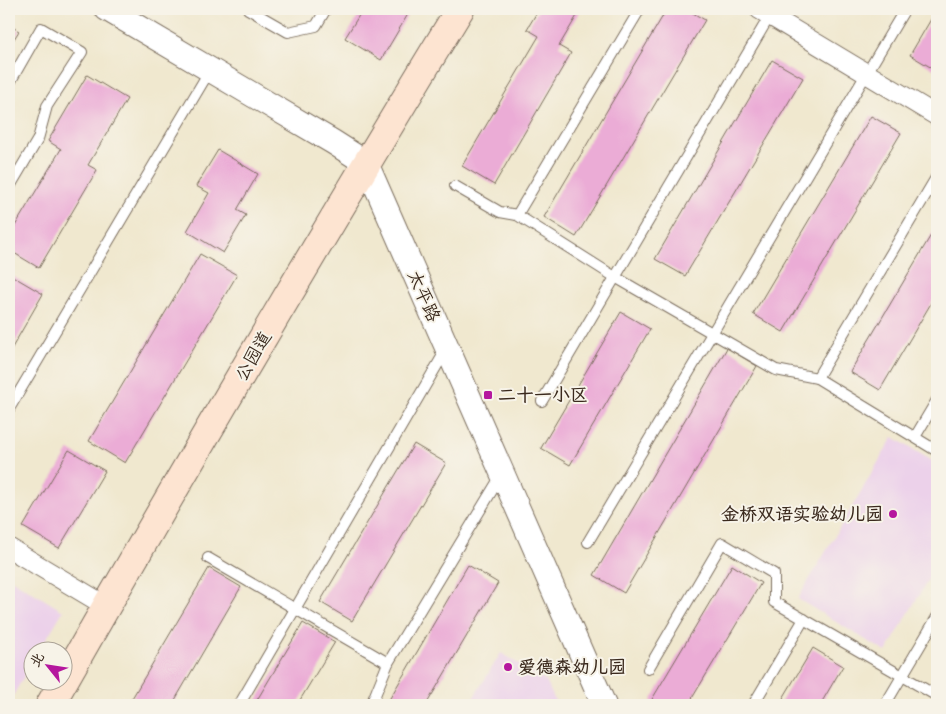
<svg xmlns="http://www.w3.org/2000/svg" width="946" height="714" viewBox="0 0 946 714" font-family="Itim,'LXGW WenKai TC',sans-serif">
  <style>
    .built { fill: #ecd1ea }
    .building { fill: #ebacd6 }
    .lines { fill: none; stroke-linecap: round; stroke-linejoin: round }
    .service-casing { stroke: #7a6c5c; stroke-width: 12 }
    .minor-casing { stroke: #7a6c5c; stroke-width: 21 }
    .tertiary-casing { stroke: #7a6c5c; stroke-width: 26 }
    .secondary-casing { stroke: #7a6c5c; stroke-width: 30 }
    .service { stroke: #fff; stroke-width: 10 }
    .minor { stroke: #fff; stroke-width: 19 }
    .tertiary { stroke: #fff; stroke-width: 24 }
    .secondary { stroke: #fde4d1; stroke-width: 28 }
    .poi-dot { fill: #b5179e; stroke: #f7f3e8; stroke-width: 2 }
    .labels { text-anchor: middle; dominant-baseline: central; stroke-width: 4; stroke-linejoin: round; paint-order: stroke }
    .street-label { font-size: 18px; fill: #3b2a1e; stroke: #f7f3e8 }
    .poi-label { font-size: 18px; font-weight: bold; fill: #3b2a1e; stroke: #f7f3e8; text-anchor: start }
  </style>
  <rect width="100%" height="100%" fill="#f7f3e8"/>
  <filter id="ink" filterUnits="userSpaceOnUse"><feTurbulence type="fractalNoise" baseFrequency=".02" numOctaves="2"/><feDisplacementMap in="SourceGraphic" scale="10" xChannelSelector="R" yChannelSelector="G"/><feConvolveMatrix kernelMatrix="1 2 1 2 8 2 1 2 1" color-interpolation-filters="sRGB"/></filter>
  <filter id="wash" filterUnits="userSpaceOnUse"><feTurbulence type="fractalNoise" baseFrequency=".0096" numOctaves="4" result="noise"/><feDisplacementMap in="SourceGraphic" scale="20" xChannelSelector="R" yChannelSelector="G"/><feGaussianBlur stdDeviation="1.12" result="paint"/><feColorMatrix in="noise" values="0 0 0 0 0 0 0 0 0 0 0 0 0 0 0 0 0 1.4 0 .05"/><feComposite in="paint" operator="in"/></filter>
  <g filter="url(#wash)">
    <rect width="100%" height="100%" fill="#f0e8cf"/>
    <g class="built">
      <polygon points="893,437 937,464 937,564 886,652 798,599"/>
      <polygon points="9,578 63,611 39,651 32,652 32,662 9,703"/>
      <polygon points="501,653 546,681 557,705 469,705"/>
    </g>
    <g id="blocks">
      <g class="building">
        <polygon points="363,9 411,9 381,60 345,38"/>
        <polygon points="539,9 581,9 559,46 571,53 494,185 462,166 539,36 527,29"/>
        <polygon points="667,9 686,9 705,20 576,237 544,217"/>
        <polygon points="833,9 843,9 840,13"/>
        <polygon points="937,9 937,71 910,55"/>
        <polygon points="9,25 19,31 9,47"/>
        <polygon points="772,60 803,78 685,276 655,259"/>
        <polygon points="87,75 127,99 88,165 97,170 39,268 9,250 9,236 61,149 48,141"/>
        <polygon points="871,116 901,133 783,332 753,314"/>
        <polygon points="218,150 258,174 237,210 246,215 223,253 187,231 209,193 196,186"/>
        <polygon points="937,225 937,293 880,390 850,372"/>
        <polygon points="200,254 237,275 125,463 89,441"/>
        <polygon points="9,274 43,294 9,353"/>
        <polygon points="621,312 650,329 570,465 541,448"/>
        <polygon points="727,348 757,366 624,593 594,575"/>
        <polygon points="414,444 446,463 352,621 320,602"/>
        <polygon points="69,450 105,471 59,548 23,527"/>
        <polygon points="468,565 498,583 426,705 386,705"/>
        <polygon points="732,565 761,583 688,705 658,705 651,701"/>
        <polygon points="209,568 241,587 172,705 128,705"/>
        <polygon points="303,623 335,642 297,705 254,705"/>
        <polygon points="813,648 843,666 820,705 779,705"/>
      </g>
    </g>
  </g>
  <g filter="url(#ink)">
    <use href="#blocks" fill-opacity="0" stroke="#7a6c5c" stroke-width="1"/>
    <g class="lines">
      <g class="service-casing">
        <g id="service">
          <polyline points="248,9 288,32 316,26 326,9"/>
          <polyline points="9,84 41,28 82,52 47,106 38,139 9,188"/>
          <polyline points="455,186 500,212 517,215 615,277 776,370 817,378 937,451"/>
          <polyline points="517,215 640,9"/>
          <polyline points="817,378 937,176"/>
          <polyline points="542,401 772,12"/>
          <polyline points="9,409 210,70"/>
          <polyline points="915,437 937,400"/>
          <polyline points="588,542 905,9"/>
          <polyline points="208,558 388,663"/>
          <polyline points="648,669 722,543 774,574 774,602 937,696"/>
          <polyline points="239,705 446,350"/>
          <polyline points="371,705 388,663 502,474"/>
          <polyline points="753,705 804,619"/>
          <polyline points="885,705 937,617"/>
        </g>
      </g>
      <g class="minor-casing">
        <g id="minor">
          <polyline points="759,9 937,116"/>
          <polyline points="9,548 106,606"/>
        </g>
      </g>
      <g class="tertiary-casing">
        <polyline id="tertiary" points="107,9 333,142 366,163 604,705"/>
      </g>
      <g class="secondary-casing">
        <path id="secondary" d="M50 705C183 471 320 239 460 9"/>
      </g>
      <use href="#service" class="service"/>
      <use href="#minor" class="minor"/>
      <use href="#tertiary" class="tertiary"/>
      <use href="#secondary" class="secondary"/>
    </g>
  </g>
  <g class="poi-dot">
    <rect x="483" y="390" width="10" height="10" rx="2.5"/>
    <circle cx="893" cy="514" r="5"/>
    <circle cx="508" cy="667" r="5"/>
  </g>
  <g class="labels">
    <g class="street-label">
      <text transform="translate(424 296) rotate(66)">太平路</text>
      <text transform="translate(253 356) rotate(-60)">公园道</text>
    </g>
    <g class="poi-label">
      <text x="498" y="395">二十一小区</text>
      <text x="883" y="514" text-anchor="end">金桥双语实验幼儿园</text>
      <text x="518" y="667">爱德森幼儿园</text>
    </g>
  </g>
  <rect width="946" height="714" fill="none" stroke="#f7f3e8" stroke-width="30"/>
  <g transform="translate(48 666) rotate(300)"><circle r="24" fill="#f7f3e8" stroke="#aca397"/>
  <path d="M0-4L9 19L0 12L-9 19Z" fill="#b5179e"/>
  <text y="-8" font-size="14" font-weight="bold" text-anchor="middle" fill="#3b2a1e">北</text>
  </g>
</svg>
